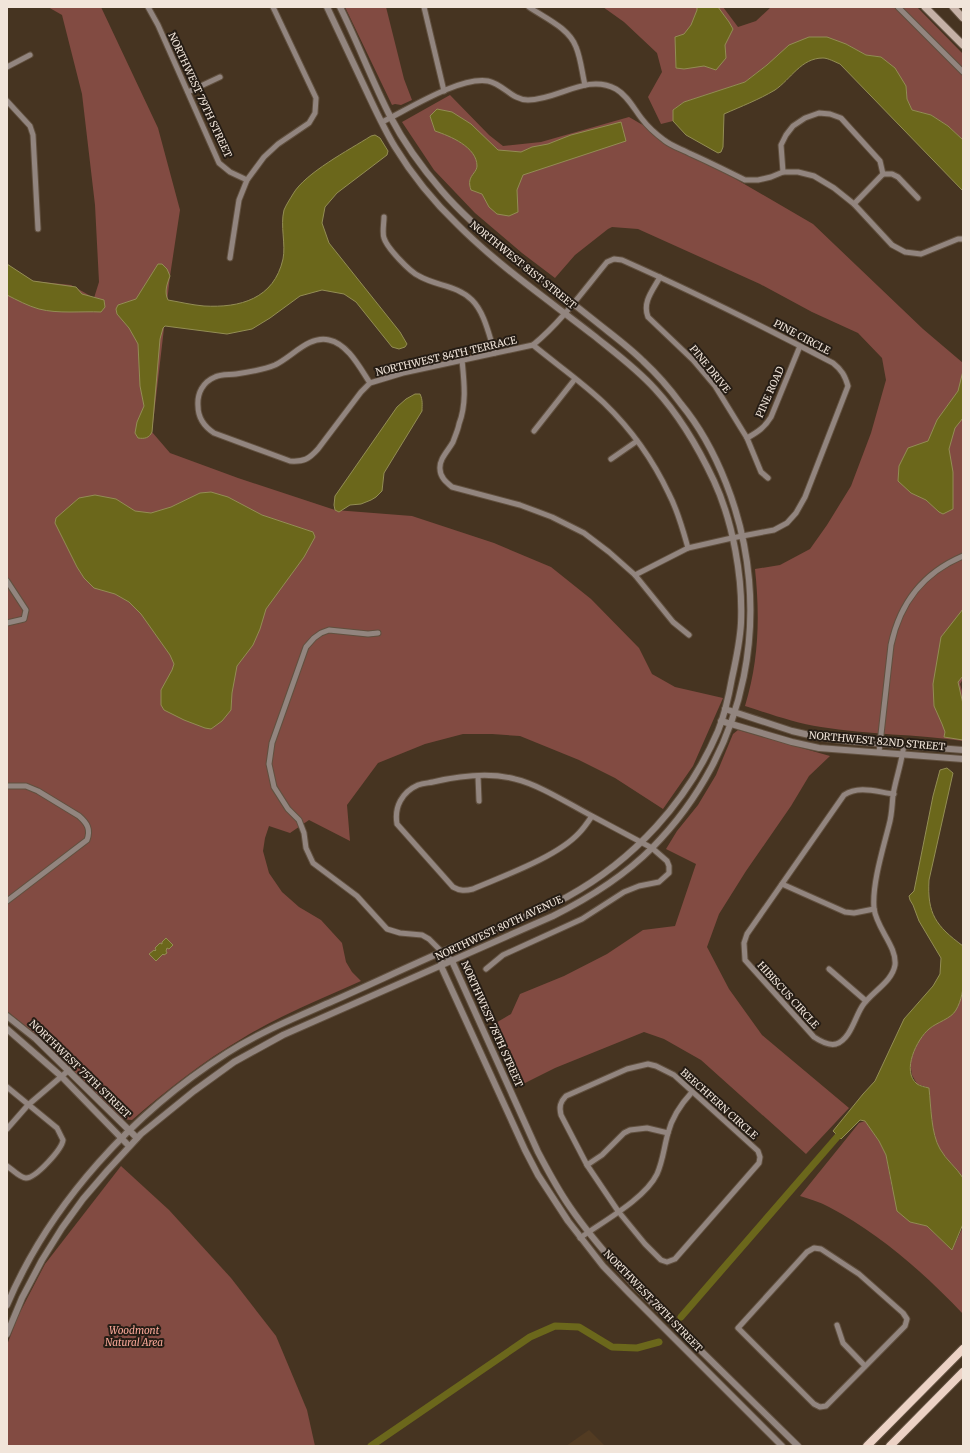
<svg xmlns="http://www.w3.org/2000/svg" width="970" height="1453" viewBox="0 0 970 1453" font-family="Merriweather,serif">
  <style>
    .built { fill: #523b22 }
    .green { fill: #824b42 }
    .water { fill: #6b671b; stroke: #938d54 }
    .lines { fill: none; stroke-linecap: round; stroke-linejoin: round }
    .canal { stroke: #6b671b; stroke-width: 7 }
    .minor-casing { stroke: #61503f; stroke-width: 7 }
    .tertiary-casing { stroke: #61503f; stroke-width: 8 }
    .secondary-casing { stroke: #61503f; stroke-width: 9 }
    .primary-casing { stroke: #61503f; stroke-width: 10 }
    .minor { stroke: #92857f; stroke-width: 5 }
    .tertiary { stroke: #92857f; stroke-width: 6 }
    .secondary { stroke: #c5b1a6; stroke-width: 7 }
    .primary { stroke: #ecd2c5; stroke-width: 8 }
    .labels { text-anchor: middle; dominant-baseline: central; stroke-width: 4; stroke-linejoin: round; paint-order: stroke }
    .street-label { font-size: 10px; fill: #f1e5da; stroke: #261d15 }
    .park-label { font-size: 10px; font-style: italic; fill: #f8a798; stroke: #261d15 }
  </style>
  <rect width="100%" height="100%" fill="#463421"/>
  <polygon class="built" points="589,1430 605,1446 566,1446"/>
  <g class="green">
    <path d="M48 7H101L158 128 180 210 170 276 152 432 170 453 238 478 335 510 412 516 494 543 551 567 591 599 639 648 652 674 675 687 723 698 693 766 663 809 615 778 579 760 520 736 492 734H463L425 744 378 763 347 805 350 841 309 820 290 833 269 826 265 838 263 851 269 873 282 892 299 907 321 920 342 943 346 962 352 972 361 981C322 999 280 1015 243 1038 203 1061 167 1090 132 1120L121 1119 39 1037 7 1011V264L33 281 71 285 94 298 99 282 95 205 82 94 62 15Z"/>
    <polygon points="345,7 386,7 404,79 412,100 401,105 395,104 392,105"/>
    <polygon points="603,7 723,7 738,27 756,21 771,7 917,7 963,54 963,140 948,126 931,115 912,110 907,99 906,86 881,57 866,55 846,44 767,65 745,82 684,102 673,110 673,121 661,124 648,97 662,72 657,53 624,22"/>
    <path d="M450 95 489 135 503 146 541 142 629 117 813 224 923 329 963 363V679L960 684 963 694V741C916 734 868 735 821 727 795 723 770 714 745 706 759 660 760 617 755 569L780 565 810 549 827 525 851 486 871 433 886 380 882 358 858 333 812 312 760 284 638 229 612 227 608 229 575 255 555 278 522 253 475 213 434 170 402 122Z"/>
    <polygon points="738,730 830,756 809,776 791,806 746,871 719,914 707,947 729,989 762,1035 849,1108 806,1154 701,1060 664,1039 644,1032 555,1068 519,1086 494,1024 511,1014 520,994 564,976 607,954 643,930 675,926 696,864 666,849 677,831 698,805 716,775 733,734"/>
    <path d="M963 994V1178C957 1168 946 1160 940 1149 931 1134 931 1106 929 1088L917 1084 912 1075 910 1062 913 1053 919 1040 927 1030 955 1011Z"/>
    <path d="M865 1121 879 1141 886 1155 892 1188 910 1222 927 1226 952 1250 963 1227V1314C923 1272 880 1234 829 1207 820 1202 809 1199 800 1196L859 1123Z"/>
    <polygon points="121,1166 169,1210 231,1278 276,1336 307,1410 315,1446 7,1446 7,1345 18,1316 45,1264"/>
  </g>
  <g class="water">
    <polygon points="697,7 718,7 729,22 733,29 725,45 726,58 716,70 704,66 684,69 676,68 675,37 684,34 691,25 697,10"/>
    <path d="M809 37H827L846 44 866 55 881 57 895 68 906 86 907 99 912 110 931 115 948 126 963 140V191L840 64C835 62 828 58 823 58 801 58 791 79 775 90 758 100 742 106 724 114L723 147 721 152 718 153 686 135 673 121V110L684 102 745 82 767 65 789 45Z"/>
    <path d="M437 109 452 112 471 124 498 150 510 151 521 152 532 147 548 144 571 135 621 122 626 141 523 175 517 190 518 212 509 216 497 214 489 207 482 194 471 190C470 187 469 183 470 180 471 175 477 171 477 166 477 147 450 136 435 131L430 116Z"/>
    <path d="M375 135 380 138 388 151 387 155 337 193 325 207 322 223 329 243 400 332 407 344 405 347 399 349 392 347 356 302 344 294 322 290 300 296 270 318 252 329 227 334 165 326 163 328 160 339 152 432C149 438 145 439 138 438L135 433 137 422 144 406 140 386 138 344 129 328 117 314 116 309 118 305 136 299 158 264H162L167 269 170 276C167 284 164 292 168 300 180 302 192 305 204 306 240 308 274 299 283 259 286 244 280 226 284 210 286 205 290 199 293 194 305 173 349 150 371 136Z"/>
    <path d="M7 264 33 281 76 287 82 294 104 300 105 307 101 312C82 311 58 314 39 309 28 306 17 300 7 295Z"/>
    <polygon points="963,371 963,418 955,428 949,449 953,472 953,509 943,514 939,512 926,500 911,493 898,481 899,466 908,448 928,441 937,420 958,391"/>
    <path d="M415 394H420C423 400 422 405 422 411L384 473 382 491 376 497 371 500 361 504 350 505 339 512 335 510 334 505 335 496 397 407 406 399Z"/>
    <polygon points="211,492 228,497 262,515 313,532 315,537 304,557 266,609 260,629 253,645 237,666 232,693 231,710 222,721 211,729 205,728 184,720 164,710 161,705 161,690 172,670 174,664 170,655 141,614 129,602 115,594 94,588 84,578 77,567 55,523 56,518 79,498 95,495 116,499 135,511 151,513 171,507 200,493"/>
    <polygon points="963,609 963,676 958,682 963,704 963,740 944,737 945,732 942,724 934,706 933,684 941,637"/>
    <path d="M947 768 953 773 929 880C927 914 936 926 963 946 963 967 967 991 956 1010 951 1019 937 1022 929 1029 917 1039 901 1071 917 1084 920 1086 925 1087 929 1088 931 1106 931 1134 940 1149 946 1160 957 1168 963 1178V1224L952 1250 927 1226 910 1222 897 1211 886 1155 879 1141 865 1121 860 1120 841 1139 833 1131 863 1094 875 1081 904 1019 933 986 940 974 941 958 919 921 913 905 910 900 909 896 914 891 933 796 940 770Z"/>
    <polygon points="166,938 173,945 169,949 167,948 166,951 167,953 164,955 163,954 156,961 149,954 154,950 155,951 156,950 155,948 160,943 162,944 162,942"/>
  </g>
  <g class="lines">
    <g class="canal">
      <polyline points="681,1317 838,1136"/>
      <polyline points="371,1446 530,1337 555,1326 579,1327 612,1347 637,1348 659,1342"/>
    </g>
    <g class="minor-casing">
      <g id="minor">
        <polyline points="148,7 158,25 219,163 230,172 247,180"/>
        <polyline points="424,7 444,91"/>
        <path d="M529 7C545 18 569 28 576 47 581 59 582 73 585 85"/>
        <polyline points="898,7 963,72"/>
        <polyline points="7,67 30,55"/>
        <polyline points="188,92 220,77"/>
        <polyline points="7,101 30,126 33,135 38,229"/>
        <path d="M382 122C407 110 460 76 488 81 503 84 512 100 528 100 558 100 587 73 616 89 628 96 634 109 642 119 648 127 656 134 664 140 671 146 682 149 691 154 709 162 727 171 745 180H758L771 177 783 172H798L814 176 834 188 854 204 892 245 905 252 921 254 958 239H963"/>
        <polyline points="783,172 781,145 786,135 793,126 805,118 819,113 830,114 841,118 880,161 883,174 854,204"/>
        <polyline points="883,174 892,174 898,177 918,198"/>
        <path d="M384 217C384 223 382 233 384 238 387 248 410 272 419 276 436 286 457 285 472 300 485 313 489 336 495 353"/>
        <polyline points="230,258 239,200 247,180 264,157 278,144 309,123 315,113 316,98 273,7"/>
        <path d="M660 277C653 290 642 302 648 317L693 360 715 386 747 438 761 472 768 478"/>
        <path d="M533 345C556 364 582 382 604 403 631 429 653 460 669 494 678 511 683 530 688 548"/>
        <path d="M462 360C464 381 467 403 459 424 458 430 455 436 453 442 448 451 439 459 440 469 440 477 446 482 452 487L520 505 552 517 584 533 609 552 635 575 673 622 689 635"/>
        <path d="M370 383C360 368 348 344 329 340 309 335 292 357 275 365 263 370 250 372 236 374 230 375 221 374 215 377 203 382 197 393 198 406 198 418 205 427 214 433L290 461C304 462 309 459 318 449L361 392 370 383 403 373 533 345C562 321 583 291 607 262L614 259 622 260C694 292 764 327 833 363 842 370 845 376 848 386L805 497 796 513 787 523 774 530 732 538 688 548 635 575"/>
        <polyline points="534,431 575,379"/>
        <path d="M747 438C758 432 765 427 771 417L800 346"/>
        <polyline points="611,459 637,441"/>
        <polyline points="7,581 26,610 24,619 7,623"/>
        <polyline points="378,633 368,634 329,630 321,633 314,638 306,647 272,743 269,764 274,787 288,809 299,820 304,833 306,848 313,863 357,896 387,929 400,933 422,935 429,939 442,952"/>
        <path d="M879 752 891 645C900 602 923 573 963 556"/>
        <polyline points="478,776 479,801"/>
        <path d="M7 786H26L38 791 79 816C87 823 91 829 87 840L7 901"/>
        <path d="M894 794C877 792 859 785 844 795L747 934 744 943 745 960 814 1037C820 1041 828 1046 836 1044 851 1039 855 1016 863 1005 873 991 892 982 895 965 897 946 876 928 874 908 872 884 883 849 889 825 892 815 892 805 893 795 896 778 902 762 904 744"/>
        <polyline points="782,884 845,912 854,913 874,909"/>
        <path d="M486 969 503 955 582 919 624 892 639 886 659 882 669 873V866L667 861 652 848 592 816C588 822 584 828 579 833 557 857 503 876 473 889 465 891 460 891 453 887L397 824C394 807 402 792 418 785 423 783 429 783 433 782 459 776 489 772 515 779 540 785 569 804 592 816"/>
        <polyline points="829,969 866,1001"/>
        <path d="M648 1064 656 1066 674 1075 758 1151 760 1157 759 1163 675 1259 667 1262 661 1260 645 1244 618 1211 587 1165 561 1115C559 1107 560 1102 566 1096L627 1069Z"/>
        <path d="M7 1087 57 1128 63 1140C62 1149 36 1178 26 1178 20 1178 12 1169 7 1166"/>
        <polyline points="7,1129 28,1105 69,1070"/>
        <polyline points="587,1165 602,1155 624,1133 630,1130 647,1128 668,1133"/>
        <path d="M580 1238C602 1222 645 1199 657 1174 663 1161 664 1147 668 1133 672 1117 681 1104 692 1092"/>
        <polygon points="814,1248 821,1249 859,1274 903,1313 907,1319 905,1326 826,1406 820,1407 814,1404 738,1328 807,1252"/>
        <polyline points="837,1325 843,1343 865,1366"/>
      </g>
    </g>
    <g class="tertiary-casing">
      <g id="tertiary">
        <polyline points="725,709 792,731 818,737 848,741 963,750"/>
        <polyline points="721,721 792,742 819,748 963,759"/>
        <path d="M442 952 452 961 538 1152C548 1171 558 1190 570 1207 589 1235 612 1261 635 1286L798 1446"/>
        <polyline points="442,952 441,966 525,1150 538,1175 568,1221 603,1266 629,1293 782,1446"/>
        <polyline points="7,1016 36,1039 137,1138"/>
        <polyline points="7,1029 62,1077 129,1146"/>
        <path d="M7 1305C50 1203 134 1112 227 1053 260 1032 297 1017 333 1001 378 981 422 960 467 941 500 927 535 914 567 897 634 860 688 801 718 731 725 714 729 695 732 678 736 660 740 642 741 623 743 578 733 522 714 481 698 447 680 416 655 389 636 368 614 352 593 335 547 299 499 266 458 225 434 202 412 175 395 147 384 129 375 109 366 90 353 62 340 35 327 7"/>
        <path d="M7 1334 22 1298 42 1260 62 1228 83 1199 107 1171 141 1134 194 1091 234 1062 283 1035 553 916C589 898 623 877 652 848 748 751 776 610 726 483 715 455 700 427 681 404 670 389 657 374 643 361 628 346 611 334 595 321 571 302 547 283 523 264 494 242 466 219 442 191 423 169 404 143 390 116 372 81 358 43 340 7"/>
      </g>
    </g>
    <g class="secondary-casing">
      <g id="secondary">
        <polyline points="925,7 963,45"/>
        <polyline points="953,7 963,18"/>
      </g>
    </g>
    <g class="primary-casing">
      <g id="primary">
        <polyline points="867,1446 963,1349"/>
        <polyline points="890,1446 963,1372"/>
      </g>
    </g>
    <use href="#minor" class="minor"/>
    <use href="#tertiary" class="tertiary"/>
    <use href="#secondary" class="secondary"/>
    <use href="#primary" class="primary"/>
  </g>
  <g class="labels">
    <g class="street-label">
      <text transform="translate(200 95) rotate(65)">NORTHWEST 79TH STREET</text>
      <text transform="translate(523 265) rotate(39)">NORTHWEST 81ST STREET</text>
      <text transform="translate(802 337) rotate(28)">PINE CIRCLE</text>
      <text transform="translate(446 356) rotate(-13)">NORTHWEST 84TH TERRACE</text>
      <text transform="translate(710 369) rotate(51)">PINE DRIVE</text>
      <text transform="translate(770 392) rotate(-66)">PINE ROAD</text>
      <text transform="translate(877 741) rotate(5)">NORTHWEST 82ND STREET</text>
      <text transform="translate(499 928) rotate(-25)">NORTHWEST 80TH AVENUE</text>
      <text transform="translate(788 995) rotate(48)">HIBISCUS CIRCLE</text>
      <text transform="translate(492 1024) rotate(66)">NORTHWEST 78TH STREET</text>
      <text transform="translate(80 1069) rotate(44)">NORTHWEST 75TH STREET</text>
      <text transform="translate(719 1104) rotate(42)">BEECHFERN CIRCLE</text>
      <text transform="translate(653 1301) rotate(46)">NORTHWEST 78TH STREET</text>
    </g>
    <g class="park-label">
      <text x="134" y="1330">Woodmont<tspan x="134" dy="12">Natural Area</tspan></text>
    </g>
  </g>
  <rect width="970" height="1453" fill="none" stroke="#f1e5da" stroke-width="16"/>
</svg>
